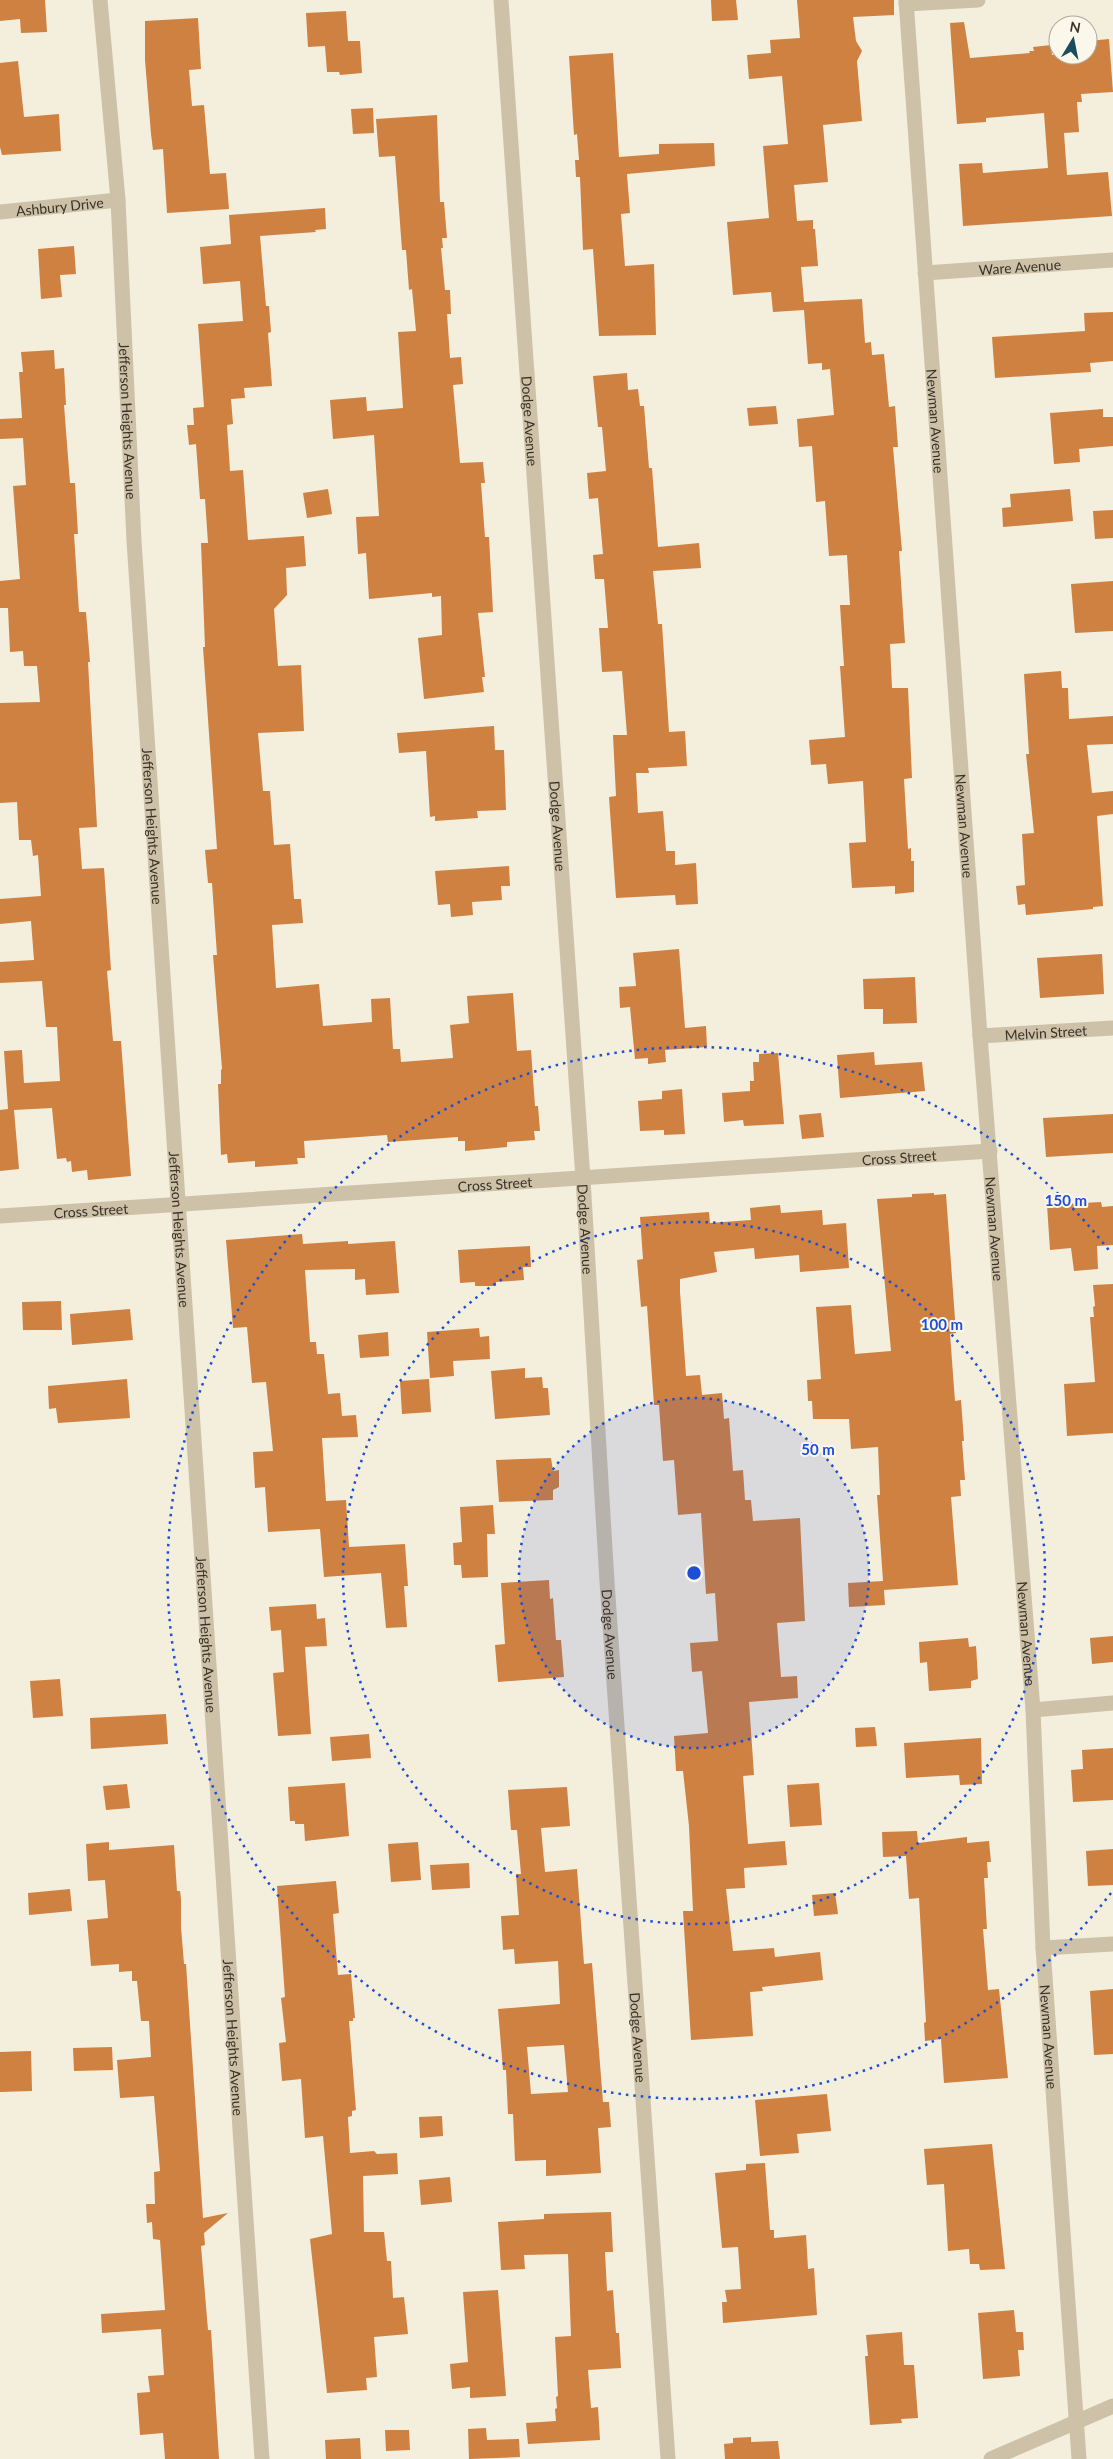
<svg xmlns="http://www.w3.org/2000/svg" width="1113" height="2459" viewBox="0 0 1113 2459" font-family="Lato,sans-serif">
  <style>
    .building { fill: #ce8141; fill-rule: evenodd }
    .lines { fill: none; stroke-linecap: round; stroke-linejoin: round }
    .minor { stroke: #cdc1a8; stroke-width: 15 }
    .ring { fill: none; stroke: #1d4ed8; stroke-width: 2.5; stroke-dasharray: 2.5 5 }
    .labels { text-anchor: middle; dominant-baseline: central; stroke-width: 4; stroke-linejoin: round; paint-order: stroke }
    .street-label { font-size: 14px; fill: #3a3128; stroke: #fbf7ea }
    .centre { fill: #1d4ed8; stroke: #fbf7ea; stroke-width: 2.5 }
    .ring-label { font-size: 15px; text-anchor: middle; font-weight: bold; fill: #1d4ed8; stroke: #fbf7ea; stroke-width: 4; stroke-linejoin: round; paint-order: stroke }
  </style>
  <rect width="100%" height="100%" fill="#f4eedd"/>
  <g class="building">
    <polygon points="0,0 45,0 47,32 21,33 20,19 0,21"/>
    <polygon points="711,0 736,0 738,20 712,21"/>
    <polygon points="797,0 894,0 894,15 853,17 856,41 862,51 857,61 862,121 823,125 828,182 794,185 797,221 813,220 813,229 815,229 818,266 801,267 804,302 862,299 865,343 871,342 872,355 884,354 889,407 895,406 898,447 893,447 902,551 899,551 905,643 890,644 892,688 908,688 912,778 904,779 908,849 911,848 911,861 914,861 914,892 895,894 895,886 852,888 849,843 866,842 863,781 828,784 826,764 811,765 809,740 845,737 840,666 844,666 840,605 850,605 847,555 829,556 825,501 816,502 812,446 799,447 797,419 834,415 830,369 822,370 822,363 808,364 804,310 773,312 771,292 733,295 727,222 769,218 763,146 788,144 782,76 749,79 747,55 771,53 770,40 800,38"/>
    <polygon points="346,11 348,41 360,41 362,73 340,75 339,72 327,72 325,46 308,47 306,13"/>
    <polygon points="198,18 201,69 189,70 192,106 204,105 210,174 226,173 229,209 167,213 163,149 153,150 151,134 145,60 145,21"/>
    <polygon points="964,22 970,58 1030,53 1029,51 1034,51 1033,47 1051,45 1052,55 1088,55 1088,41 1109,39 1113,92 1081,94 1082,102 1077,102 1079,132 1064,133 1067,175 1108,172 1112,216 963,226 959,164 982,163 983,173 1048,168 1044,113 986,118 986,122 957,124 950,23"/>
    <polygon points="613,53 619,157 659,154 659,144 714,143 715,166 627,174 630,213 621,214 625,266 654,264 656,335 599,336 593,249 583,250 580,177 576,177 575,160 579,160 577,134 574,135 569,56"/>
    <polygon points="18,61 24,117 59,114 61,151 2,155 0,147 0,63"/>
    <polygon points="373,108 374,133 353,134 351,109"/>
    <polygon points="437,115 440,202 444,202 447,238 442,238 443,248 441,248 445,290 450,290 451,314 447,314 450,358 461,357 463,384 453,385 460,463 483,462 485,483 481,483 485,537 489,537 493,612 478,613 485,677 482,677 484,692 424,699 418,638 442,635 441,596 432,597 432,593 369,599 366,553 358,554 356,517 379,516 374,435 333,439 330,400 366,397 367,411 403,408 398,332 416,331 412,289 409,290 406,250 402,250 395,156 379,157 376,119"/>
    <polygon points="325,208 326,229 315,230 316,232 260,236 266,306 269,306 271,332 268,333 272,386 244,388 245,398 231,399 233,424 227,425 230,471 243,470 248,540 304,536 306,566 286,568 287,595 274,609 278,666 301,665 304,731 258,733 263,791 270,791 274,845 290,844 294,899 301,899 303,923 272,925 276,988 319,984 323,1026 372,1022 371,999 390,998 393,1049 400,1049 401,1062 453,1058 450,1025 469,1023 467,996 513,993 517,1051 531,1050 535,1106 538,1106 540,1131 534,1131 535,1140 507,1142 507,1147 465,1151 465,1141 458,1141 458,1137 388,1142 387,1135 304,1141 305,1158 297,1158 298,1164 255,1167 255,1161 228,1163 227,1154 221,1155 218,1084 221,1084 221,1070 222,1069 213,955 217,955 212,883 208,883 205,850 217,849 203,647 205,647 201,543 208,543 205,499 200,499 196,444 189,445 187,425 194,425 193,408 204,407 198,324 243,321 240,281 203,284 200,247 231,244 229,215"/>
    <polygon points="74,246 76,274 60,275 62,297 41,299 38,249"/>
    <polygon points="1113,312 1113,361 1090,363 1091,372 995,378 992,337 1085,331 1084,313"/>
    <polygon points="54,350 55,369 64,368 66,405 64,405 70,483 75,483 78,534 74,534 79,612 86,612 90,662 88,662 97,827 79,828 82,869 104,868 111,970 107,971 113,1041 121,1041 131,1176 88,1180 87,1170 72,1172 71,1161 67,1162 66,1158 57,1159 52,1108 14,1110 19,1169 0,1171 0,1110 8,1109 4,1051 22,1050 24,1083 60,1081 57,1027 46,1027 42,981 0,983 0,962 34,960 31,921 0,924 0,899 41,896 38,855 33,856 31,840 19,840 17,802 0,803 0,703 40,702 37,666 24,666 23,651 10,652 8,608 0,608 0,581 20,579 13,486 26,485 23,438 0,439 0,419 22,418 19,372 23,372 21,352"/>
    <polygon points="627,373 628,390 638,389 640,406 644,406 649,468 652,468 658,547 699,543 701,568 653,571 658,624 662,624 669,732 685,731 687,766 648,768 649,773 636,773 638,813 663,811 666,851 675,851 675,865 696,863 698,904 676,905 675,895 616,898 609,797 616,796 613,735 627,735 622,671 602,672 599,628 608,628 604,579 595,579 593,555 603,554 598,498 589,499 587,473 606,471 602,427 598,427 593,376"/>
    <polygon points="776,406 778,424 749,426 747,408"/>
    <polygon points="1103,409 1103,417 1113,417 1113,446 1079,449 1080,462 1054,464 1050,413"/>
    <polygon points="328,489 332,514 307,518 303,493"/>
    <polygon points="1070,489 1073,521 1003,527 1002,508 1011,507 1010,494"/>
    <polygon points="1113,510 1113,538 1095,539 1093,511"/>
    <polygon points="1113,581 1113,631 1075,633 1071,584"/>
    <polygon points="1061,671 1062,688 1068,688 1069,719 1113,716 1113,744 1087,745 1092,793 1113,791 1113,814 1097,816 1103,906 1093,907 1093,909 1026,915 1025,904 1018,905 1016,886 1025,885 1022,834 1034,833 1026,754 1029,754 1024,674"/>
    <polygon points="494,726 495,750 504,750 506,810 477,811 478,818 435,821 435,816 430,817 426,751 399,753 397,733"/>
    <polygon points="509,866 510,886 501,886 502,900 472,902 473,915 451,917 450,904 438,905 435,871"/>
    <polygon points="679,949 685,1028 706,1026 707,1047 665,1050 666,1062 648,1064 648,1058 635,1059 630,1007 620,1008 619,987 636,986 633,953"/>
    <polygon points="1102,954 1104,994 1040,998 1037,958"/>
    <polygon points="915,977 917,1023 883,1024 883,1009 864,1009 863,979"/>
    <polygon points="874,1052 875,1065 922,1062 925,1091 840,1098 837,1055"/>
    <polygon points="778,1053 784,1124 744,1126 743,1120 724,1122 722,1093 750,1091 750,1081 754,1081 753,1062 759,1062 759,1054"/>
    <polygon points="682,1089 685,1134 664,1135 664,1130 640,1131 638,1101 662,1099 662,1091"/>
    <polygon points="821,1113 824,1137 802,1139 799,1115"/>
    <polygon points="1113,1114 1113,1153 1046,1157 1043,1118"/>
    <polygon points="934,1193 934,1195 946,1194 956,1333 950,1334 955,1401 961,1400 964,1441 962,1441 965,1480 960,1480 961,1496 951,1497 958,1585 884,1590 885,1605 849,1607 848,1583 883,1581 877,1495 880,1495 878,1447 851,1449 849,1419 813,1419 812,1401 808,1401 807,1380 821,1379 816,1307 851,1305 855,1354 891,1351 877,1199 912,1197 912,1194"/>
    <polygon points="1101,1202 1102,1207 1113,1206 1113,1245 1097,1246 1098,1269 1074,1271 1071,1248 1050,1250 1047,1205"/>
    <polygon points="780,1205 781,1213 822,1210 823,1225 846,1223 849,1268 800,1272 799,1255 755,1259 754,1248 714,1252 717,1272 680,1279 680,1292 686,1376 700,1375 702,1395 722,1393 724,1419 729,1418 733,1471 743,1470 745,1500 751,1500 753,1521 800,1518 805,1621 777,1623 781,1677 797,1676 798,1698 749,1702 754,1775 743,1776 748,1844 785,1841 787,1865 744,1868 745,1888 726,1889 733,1951 774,1948 775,1957 820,1952 823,1980 762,1987 763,1991 750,1992 753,2036 691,2040 683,1911 693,1911 689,1826 683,1771 676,1771 674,1736 708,1733 702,1671 692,1672 690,1643 718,1641 715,1593 706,1594 701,1513 678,1515 674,1460 663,1461 659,1405 654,1405 647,1306 641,1307 637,1260 643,1259 640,1217 709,1212 710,1223 751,1220 750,1208"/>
    <polygon points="302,1234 303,1244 348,1241 348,1244 395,1241 399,1293 366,1295 365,1279 355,1280 355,1269 305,1270 310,1342 316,1342 317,1354 324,1354 328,1394 340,1393 342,1416 356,1415 358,1437 322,1438 326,1501 346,1500 349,1547 405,1544 408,1586 404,1586 407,1627 386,1628 381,1573 324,1577 320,1529 268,1532 265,1487 255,1488 253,1452 273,1451 266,1382 252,1383 247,1327 233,1328 226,1240"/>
    <polygon points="530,1246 531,1267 523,1267 524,1280 496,1282 496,1286 475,1286 475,1282 460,1283 458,1250"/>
    <polygon points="1113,1284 1113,1433 1067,1436 1064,1384 1095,1382 1090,1317 1094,1317 1093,1307 1095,1306 1093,1285"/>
    <polygon points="61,1301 62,1330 23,1330 22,1302"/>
    <polygon points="130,1309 133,1340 72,1345 70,1314"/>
    <polygon points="479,1328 480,1337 489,1336 490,1359 453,1361 454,1376 430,1378 427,1332"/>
    <polygon points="388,1332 389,1356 360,1358 358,1335"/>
    <polygon points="525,1368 525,1378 542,1377 543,1388 548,1388 550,1415 495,1419 491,1371"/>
    <polygon points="127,1379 130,1418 58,1423 56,1408 49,1409 48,1386"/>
    <polygon points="429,1379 431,1412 402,1414 400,1381"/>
    <polygon points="551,1458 553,1471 559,1470 559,1487 553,1490 553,1500 499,1502 496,1460"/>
    <polygon points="493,1505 495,1534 487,1534 488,1577 462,1578 461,1565 454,1565 453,1543 462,1542 460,1507"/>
    <polygon points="549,1580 550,1599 553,1598 556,1640 561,1640 564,1677 498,1682 495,1645 505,1644 501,1583"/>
    <polygon points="316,1604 317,1619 325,1618 327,1646 305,1647 311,1734 278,1736 273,1673 284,1672 281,1630 271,1631 269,1607"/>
    <polygon points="1113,1636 1113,1662 1092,1664 1090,1638"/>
    <polygon points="968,1638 969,1647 976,1646 978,1679 971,1681 971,1688 929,1691 927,1662 920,1663 919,1642"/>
    <polygon points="60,1679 63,1716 33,1718 30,1681"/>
    <polygon points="166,1714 168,1744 91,1749 90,1718"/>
    <polygon points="875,1727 877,1746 856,1747 855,1728"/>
    <polygon points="369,1734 371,1758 332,1761 330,1737"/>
    <polygon points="981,1738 982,1784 960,1785 959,1775 906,1778 904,1743"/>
    <polygon points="1113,1748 1113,1800 1073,1802 1071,1770 1083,1769 1082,1750"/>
    <polygon points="345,1783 349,1836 305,1841 304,1824 295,1824 295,1821 290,1821 288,1787"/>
    <polygon points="819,1783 822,1825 790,1827 787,1785"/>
    <polygon points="127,1784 130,1808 106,1810 103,1786"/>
    <path d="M567 1787 570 1826 541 1828 545 1872 577 1869 584 1964 592 1963 603 2102H609L611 2127 598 2128 601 2173 546 2176V2160L515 2161 513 2114H508L506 2070H503L498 2009 560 2004 558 1961 515 1964 514 1949 503 1950 501 1916 519 1915 516 1874H521L517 1830H511L508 1790ZM564 2045 568 2092 531 2094 527 2047Z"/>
    <polygon points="917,1831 918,1843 967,1837 967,1843 989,1841 991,1862 987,1862 988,1878 984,1878 987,1929 983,1929 988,1990 999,1989 1008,2078 944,2083 941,2039 925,2041 924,2023 926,2022 919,1898 909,1899 906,1856 883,1857 882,1832"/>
    <polygon points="109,1842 109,1850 174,1845 177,1891 180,1891 181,1899 181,1927 184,1964 186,1964 203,2218 228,2213 204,2233 205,2245 201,2246 208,2330 211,2330 219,2459 165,2459 163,2433 140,2435 137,2393 150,2392 148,2376 164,2375 161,2329 102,2333 101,2314 165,2310 160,2240 153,2239 152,2222 147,2223 146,2204 155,2204 154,2172 160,2171 154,2096 120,2098 117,2060 151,2057 149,2021 141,2021 137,1981 132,1981 132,1971 119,1972 119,1964 91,1966 87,1920 108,1918 105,1880 88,1881 86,1844"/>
    <polygon points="418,1842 421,1880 391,1882 388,1844"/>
    <polygon points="1113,1849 1113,1885 1088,1886 1086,1851"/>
    <polygon points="469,1863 470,1888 432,1890 430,1865"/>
    <polygon points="336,1881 339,1913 333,1914 338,1975 351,1974 355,2018 353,2018 353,2021 349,2021 356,2110 352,2111 352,2116 348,2117 350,2153 374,2151 377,2154 397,2153 398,2174 363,2176 364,2232 384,2232 387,2261 391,2261 393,2298 404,2297 408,2334 374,2337 377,2377 366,2378 367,2390 327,2393 310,2239 332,2234 323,2136 305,2138 301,2079 282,2081 279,2043 286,2042 281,1998 285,1997 277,1886"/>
    <polygon points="70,1889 72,1911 29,1915 28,1893"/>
    <polygon points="835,1893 838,1914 814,1916 812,1895"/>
    <polygon points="1113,1989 1113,2054 1094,2055 1090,1991"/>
    <polygon points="112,2047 113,2070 74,2071 73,2048"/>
    <polygon points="31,2051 32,2091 0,2092 0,2052"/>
    <polygon points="827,2094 831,2131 797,2134 799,2153 760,2156 755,2100"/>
    <polygon points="442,2116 443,2136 420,2138 419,2117"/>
    <polygon points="992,2144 1005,2269 980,2270 979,2264 970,2264 969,2249 948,2251 944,2184 927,2185 924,2149"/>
    <polygon points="765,2163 770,2230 774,2230 774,2238 806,2235 808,2269 814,2268 817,2315 723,2323 722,2302 727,2302 725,2290 741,2289 738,2247 722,2248 715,2173 746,2170 746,2164"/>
    <polygon points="450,2177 452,2202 421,2205 419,2180"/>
    <polygon points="611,2212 613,2252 605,2252 607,2291 613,2290 616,2333 619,2333 621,2368 588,2370 591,2408 598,2407 600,2440 528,2444 526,2423 556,2421 555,2409 557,2408 556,2397 558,2396 555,2337 571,2336 568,2254 524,2255 525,2269 501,2270 498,2222 544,2219 544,2214"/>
    <polygon points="498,2290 506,2396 470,2398 470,2387 452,2389 450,2364 468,2362 463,2292"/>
    <polygon points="1014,2310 1016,2332 1023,2332 1024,2350 1018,2350 1020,2376 983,2379 978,2313"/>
    <polygon points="902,2332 904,2365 914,2365 918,2418 901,2419 902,2423 870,2425 865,2356 868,2356 866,2335"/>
    <polygon points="486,2428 487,2440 519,2439 520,2457 469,2459 468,2429"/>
    <polygon points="385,2430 409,2430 410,2450 386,2451"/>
    <polygon points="751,2437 751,2442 778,2441 780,2459 725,2459 724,2444 733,2443 733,2438"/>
    <polygon points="360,2438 361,2459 326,2459 325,2440"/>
  </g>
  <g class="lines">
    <g class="minor">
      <path id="s1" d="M100 0 118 200 134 541 262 2459"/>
      <path id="s2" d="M501 0 583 1179 607 1582 668 2459"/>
      <path id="s3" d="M906 0 980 1036 1033 1710 1043 1948 1079 2459"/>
      <polyline points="906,4 978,0"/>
      <path id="s4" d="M0 212 118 200"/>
      <path id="s5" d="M925 273 1113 260"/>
      <path id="s6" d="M980 1036 1113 1028"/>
      <path id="s7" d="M0 1216 990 1151"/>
      <polyline points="1033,1710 1113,1703"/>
      <polyline points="1043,1948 1113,1944"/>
      <polyline points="991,2459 1113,2406"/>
    </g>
  </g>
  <circle cx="694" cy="1573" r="175" fill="#1d4ed8" fill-opacity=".12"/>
  <g class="ring">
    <circle cx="694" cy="1573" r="175"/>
    <circle cx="694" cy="1573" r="351"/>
    <path d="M1111 1893A526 526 0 1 1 1111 1253"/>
  </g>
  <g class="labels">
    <g class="street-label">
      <text stroke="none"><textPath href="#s4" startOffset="60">Ashbury Drive</textPath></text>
      <text stroke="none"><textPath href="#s5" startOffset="95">Ware Avenue</textPath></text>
      <text stroke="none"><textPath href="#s1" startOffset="422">Jefferson Heights Avenue</textPath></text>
      <text stroke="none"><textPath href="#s2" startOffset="422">Dodge Avenue</textPath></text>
      <text stroke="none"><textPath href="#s3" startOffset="422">Newman Avenue</textPath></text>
      <text stroke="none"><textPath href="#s1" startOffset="828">Jefferson Heights Avenue</textPath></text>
      <text stroke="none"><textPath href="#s2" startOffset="828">Dodge Avenue</textPath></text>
      <text stroke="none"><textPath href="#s3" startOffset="828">Newman Avenue</textPath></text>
      <text stroke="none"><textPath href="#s6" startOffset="66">Melvin Street</textPath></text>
      <text stroke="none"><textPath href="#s7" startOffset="901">Cross Street</textPath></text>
      <text stroke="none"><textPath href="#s7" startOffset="496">Cross Street</textPath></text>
      <text stroke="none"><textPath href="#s7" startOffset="91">Cross Street</textPath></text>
      <text stroke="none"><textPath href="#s2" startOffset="1232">Dodge Avenue</textPath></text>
      <text stroke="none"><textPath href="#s3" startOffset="1232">Newman Avenue</textPath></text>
      <text stroke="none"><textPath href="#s1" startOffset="1232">Jefferson Heights Avenue</textPath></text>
      <text stroke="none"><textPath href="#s3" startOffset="1638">Newman Avenue</textPath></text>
      <text stroke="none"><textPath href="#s1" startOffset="1638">Jefferson Heights Avenue</textPath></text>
      <text stroke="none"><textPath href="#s2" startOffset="1638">Dodge Avenue</textPath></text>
      <text stroke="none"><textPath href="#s3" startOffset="2042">Newman Avenue</textPath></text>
      <text stroke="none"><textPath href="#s1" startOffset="2042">Jefferson Heights Avenue</textPath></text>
      <text stroke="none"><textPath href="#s2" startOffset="2042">Dodge Avenue</textPath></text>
    </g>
  </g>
  <circle cx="694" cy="1573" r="8" class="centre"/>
  <g class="ring-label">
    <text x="1066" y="1206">150 m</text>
    <text x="942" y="1330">100 m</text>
    <text x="818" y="1455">50 m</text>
  </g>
  <g transform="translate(1073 40) rotate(10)"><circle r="24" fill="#fbf7ea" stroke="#aea89c"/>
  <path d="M0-4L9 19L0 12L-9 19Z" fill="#1b4c5e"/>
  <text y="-8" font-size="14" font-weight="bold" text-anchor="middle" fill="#3a3128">N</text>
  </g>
</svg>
